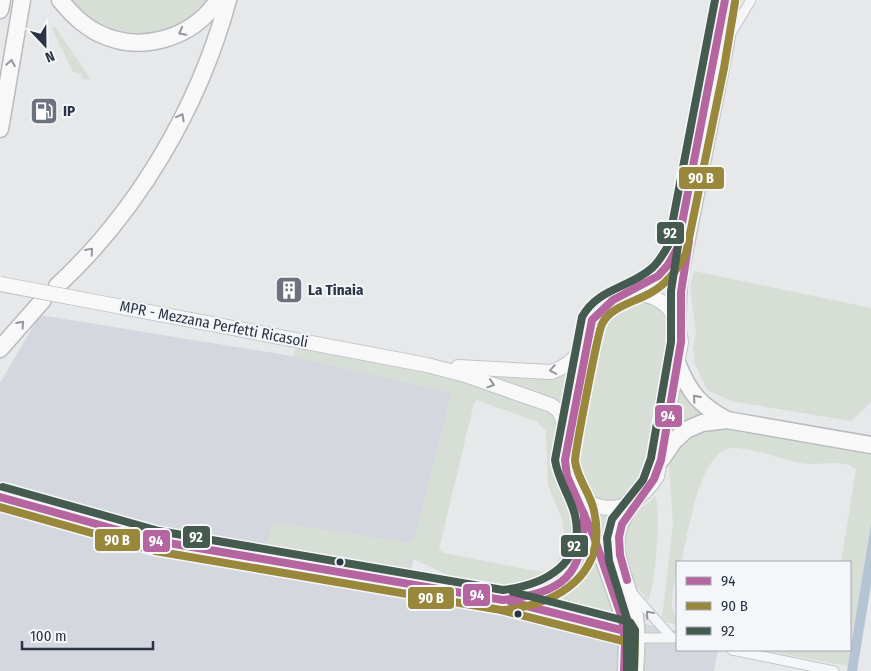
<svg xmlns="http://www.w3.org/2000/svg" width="871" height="671" viewBox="0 0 871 671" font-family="'Fira Sans Condensed',sans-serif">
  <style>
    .built { fill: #d4d7dd }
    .green { fill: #d6ded6; fill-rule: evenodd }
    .water { fill: #b4c4d5 }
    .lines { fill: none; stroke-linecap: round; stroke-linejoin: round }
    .street-casing { stroke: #c4c6c8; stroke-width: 11 }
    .secondary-casing { stroke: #c4c6c8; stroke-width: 15 }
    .primary-casing { stroke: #c2c5c8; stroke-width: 16 }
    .highway-casing { stroke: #b8bbbf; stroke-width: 19 }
    .street { stroke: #f5f6f7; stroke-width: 9 }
    .secondary { stroke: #f8f8f8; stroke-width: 12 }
    .primary { stroke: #f8f8f8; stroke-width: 14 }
    .highway { stroke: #f8f8f8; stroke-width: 16 }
    .primary-bridge-casing { stroke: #c2c5c8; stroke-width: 16; stroke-linecap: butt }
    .primary-bridge { stroke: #f8f8f8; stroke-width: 14 }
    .bus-1-casing { stroke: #f4f6f9; stroke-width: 11 }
    .bus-2-casing { stroke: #f4f6f9; stroke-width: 11 }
    .bus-3-casing { stroke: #f4f6f9; stroke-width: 11 }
    .bus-1 { stroke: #b566a0; stroke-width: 8 }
    .bus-2 { stroke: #99873c; stroke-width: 8 }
    .bus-3 { stroke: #465b4f; stroke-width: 8 }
    .oneway { stroke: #92969e }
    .oneway2 { stroke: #90959e }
    .bus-dot { fill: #2b3445; stroke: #f4f6f9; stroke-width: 2 }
    .labels { text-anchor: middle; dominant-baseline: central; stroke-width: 4; stroke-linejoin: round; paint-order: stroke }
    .poi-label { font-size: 15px; font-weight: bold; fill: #2b3445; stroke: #f4f6f9; text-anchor: start }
    .street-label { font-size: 15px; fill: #2b3445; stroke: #f4f6f9 }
    .line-badge { stroke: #f4f6f9; stroke-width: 2 }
    .badge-label { font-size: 14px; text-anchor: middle; font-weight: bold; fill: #fff }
  </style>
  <rect width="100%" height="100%" fill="#e6e8ea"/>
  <polygon class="built" points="40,315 298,357 452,392 410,573 677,631 677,650 718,650 714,671 0,671 0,383"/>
  <g class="green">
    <polygon points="68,0 211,0 176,29 139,37 101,28"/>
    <polygon points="55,27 90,78 91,80 81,78 82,74 73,72 52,28"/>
    <polygon points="694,271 871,308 871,402 851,421 731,401 707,390 695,364 693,348 696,333 690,286"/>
    <path d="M626 301C657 298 670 313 674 342L648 479C633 504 597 509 579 485 575 479 574 469 572 462L598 322 606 311Z"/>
    <path d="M296 347 456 377 549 408 563 430 558 469 578 532 572 559 561 575 538 590 513 593 459 580 411 558 404 574 400 575 268 551 266 548 271 526 277 522 410 543 416 532 452 393 293 357ZM477 400 537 422 546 431 548 485 563 522 564 533 563 550 554 569 541 572 444 553 439 549 474 403Z"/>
    <polygon points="574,368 566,415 464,370 573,368"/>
    <polygon points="681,387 711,416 671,436"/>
    <path d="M722 426 871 452V524L848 666 760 650H850V562H841L856 470C843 457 818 467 801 463 782 459 752 448 734 448 699 447 688 536 681 562H677C677 576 672 589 672 602 671 611 677 616 677 625L666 622 662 618 673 524 669 469 671 456 676 446 693 432Z"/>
    <path d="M655 496C662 508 655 588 648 600 631 581 614 545 629 520 636 510 647 506 655 496Z"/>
    <path d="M591 513 617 516C601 560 625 582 632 624 634 635 633 648 632 659H630L631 632 628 618Z"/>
    <polygon points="591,551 616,622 615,623 560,610 558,596 576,575"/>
  </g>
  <polygon class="water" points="871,524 871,585 857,671 847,671"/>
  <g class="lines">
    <g class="street-casing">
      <g id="street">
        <polyline points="730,35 751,0"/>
        <polyline points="0,497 157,541 503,600 625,631"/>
        <polyline points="633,594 671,637"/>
        <path d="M511 600C560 596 586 571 584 520"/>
        <polyline points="557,613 553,597 559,585"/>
        <polyline points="639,638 675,638"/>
        <polyline points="732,650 834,671"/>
      </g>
    </g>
    <g class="secondary-casing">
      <g id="secondary">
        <path d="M629 292C652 284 667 272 677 249L706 104"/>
        <polyline points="679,325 681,279 727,46 733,0"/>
        <polyline points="575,490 594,537 622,618 625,643 624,671"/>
        <path d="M637 671C638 653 640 635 637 617 629 568 598 546 638 499"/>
      </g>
    </g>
    <g class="primary-casing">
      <g id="primary">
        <path d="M629 292C663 295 677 309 681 342L657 476C628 524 573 517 565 460L592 320C602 305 612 298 629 292Z"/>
        <polyline points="80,299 427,365 465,375 551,405 559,411 569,434"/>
        <path d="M458 367 551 372C566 367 576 359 583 346"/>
      </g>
    </g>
    <g class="highway-casing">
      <g id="highway">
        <path d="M60 0C71 13 82 25 98 33 140 54 192 39 218 0"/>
        <polyline points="0,10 2,0"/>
        <polyline points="0,129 22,0"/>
        <path d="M57 286C138 211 199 107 228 0"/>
        <polyline points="0,349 43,300"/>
        <path d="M678 365C690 394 700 405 727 420"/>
        <polyline points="661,460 674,441 686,430 702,423 727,420 871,445"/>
      </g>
    </g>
    <use href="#street" class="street"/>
    <use href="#secondary" class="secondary"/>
    <use href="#primary" class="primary"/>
    <use href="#highway" class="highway"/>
    <g class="primary-bridge-casing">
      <polyline id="primary-bridge" points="0,284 80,299"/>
    </g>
    <use href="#primary-bridge" class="primary-bridge"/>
    <g class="bus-1-casing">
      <g id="bus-1">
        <path d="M0 497 157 541 503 600C564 592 583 577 584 514"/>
        <polyline points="627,580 620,555 619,537 622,524 654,479 661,460 681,342 681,292 689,241"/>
        <polyline points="511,602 625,631"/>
        <polyline points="624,671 625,643 622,618 594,537 567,476 565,460 592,320 613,300 658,276 668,265 677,249 725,0"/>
      </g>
    </g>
    <g class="bus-2-casing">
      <g id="bus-2">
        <polyline points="0,507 155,551 501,610 623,641"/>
        <path d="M504 610C559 604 608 574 594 511 591 494 577 479 575 461 575 452 598 331 602 324 611 306 636 302 652 292 668 283 678 269 686 253L724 68 735 2"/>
        <polyline points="634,671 635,631"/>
      </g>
    </g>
    <g class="bus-3-casing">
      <g id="bus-3">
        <path d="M3 487 159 531 503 590C544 585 586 564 575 515 570 496 558 480 555 460L582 317C598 288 630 288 652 268 659 262 663 254 668 246L715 0"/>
        <polyline points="513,592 630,622 635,630 634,669"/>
        <polyline points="627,670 627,619 609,561 607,538 612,519 643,480 651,458 671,342 671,291 679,239"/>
      </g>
    </g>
    <use href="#bus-1" class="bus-1"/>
    <use href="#bus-2" class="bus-2"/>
    <use href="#bus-3" class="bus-3"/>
  </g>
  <defs><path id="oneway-chevron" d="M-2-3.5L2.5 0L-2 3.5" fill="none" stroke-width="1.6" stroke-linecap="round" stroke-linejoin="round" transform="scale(1.25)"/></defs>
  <g class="oneway">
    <use href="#oneway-chevron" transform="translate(182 32) rotate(152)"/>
    <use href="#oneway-chevron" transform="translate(11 63) rotate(-80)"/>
    <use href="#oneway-chevron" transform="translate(181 117) rotate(-61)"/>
    <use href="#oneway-chevron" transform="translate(90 251) rotate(-49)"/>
    <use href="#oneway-chevron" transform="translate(21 324) rotate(-48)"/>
    <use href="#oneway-chevron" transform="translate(553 370) rotate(169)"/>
    <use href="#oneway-chevron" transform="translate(491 384) rotate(18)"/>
    <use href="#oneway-chevron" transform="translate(696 398) rotate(-132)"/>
  </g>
  <use class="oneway2" href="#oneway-chevron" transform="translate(649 614) rotate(-131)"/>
  <defs>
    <g id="fuel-square" transform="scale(1.4375)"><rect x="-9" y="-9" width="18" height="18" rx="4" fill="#6c737f" stroke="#f4f6f9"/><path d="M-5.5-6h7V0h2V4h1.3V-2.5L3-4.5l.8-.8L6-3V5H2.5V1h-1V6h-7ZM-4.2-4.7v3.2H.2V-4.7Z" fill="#fff"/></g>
    <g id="building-square" transform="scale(1.4375)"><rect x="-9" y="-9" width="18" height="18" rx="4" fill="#6c737f" stroke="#f4f6f9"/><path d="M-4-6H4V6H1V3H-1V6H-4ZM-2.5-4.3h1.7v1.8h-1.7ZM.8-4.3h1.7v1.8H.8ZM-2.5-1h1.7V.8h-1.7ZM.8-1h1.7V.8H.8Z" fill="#fff"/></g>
  </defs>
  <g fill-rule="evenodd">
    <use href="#fuel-square" x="44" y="111"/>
    <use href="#building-square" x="289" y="290"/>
  </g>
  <g class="bus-dot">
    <circle cx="340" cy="562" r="4.5"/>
    <circle cx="518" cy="614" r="4.5"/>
  </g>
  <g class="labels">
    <g class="poi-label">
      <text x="63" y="111">IP</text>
      <text x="308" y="290">La Tinaia</text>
    </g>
    <g class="street-label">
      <text transform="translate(214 324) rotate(11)">MPR - Mezzana Perfetti Ricasoli</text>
    </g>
  </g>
  <g class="line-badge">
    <rect x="678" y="166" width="47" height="24" rx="5" fill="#99873c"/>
    <rect x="656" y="221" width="29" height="24" rx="5" fill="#465b4f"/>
    <rect x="654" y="404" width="29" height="24" rx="5" fill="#b566a0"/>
    <rect x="182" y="525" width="29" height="24" rx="5" fill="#465b4f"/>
    <rect x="94" y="528" width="47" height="24" rx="5" fill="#99873c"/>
    <rect x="142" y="529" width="29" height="24" rx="5" fill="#b566a0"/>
    <rect x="560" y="534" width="29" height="24" rx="5" fill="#465b4f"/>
    <rect x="462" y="583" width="29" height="24" rx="5" fill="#b566a0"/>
    <rect x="407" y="586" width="48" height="24" rx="5" fill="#99873c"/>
  </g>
  <g class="badge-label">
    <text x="701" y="183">90 B</text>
    <text x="670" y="238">92</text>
    <text x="668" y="421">94</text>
    <text x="196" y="542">92</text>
    <text x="117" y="545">90 B</text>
    <text x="156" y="546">94</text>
    <text x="574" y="551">92</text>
    <text x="477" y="600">94</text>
    <text x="431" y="603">90 B</text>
  </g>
  <rect x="676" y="561" width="175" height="90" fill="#f4f6f9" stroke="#a4a8b1"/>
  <rect x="686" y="577" width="25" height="8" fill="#b566a0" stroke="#a4a8b1"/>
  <text x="721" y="586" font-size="15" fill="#2b3445">94</text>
  <rect x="686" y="602" width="25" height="8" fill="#99873c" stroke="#a4a8b1"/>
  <text x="721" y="611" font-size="15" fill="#2b3445">90 B</text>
  <rect x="686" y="627" width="25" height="8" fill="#465b4f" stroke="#a4a8b1"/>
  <text x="721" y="636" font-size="15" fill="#2b3445">92</text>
  <g transform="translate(45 45) rotate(158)" stroke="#f4f6f9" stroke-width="4" paint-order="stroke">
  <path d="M0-4L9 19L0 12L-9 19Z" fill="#2b3445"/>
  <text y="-8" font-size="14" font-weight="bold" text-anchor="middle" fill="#2b3445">N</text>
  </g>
  <path d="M22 641v8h131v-8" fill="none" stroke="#2b3445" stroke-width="2.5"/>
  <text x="30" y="641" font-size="15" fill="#2b3445" stroke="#f4f6f9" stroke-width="4" paint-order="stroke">100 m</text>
</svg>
